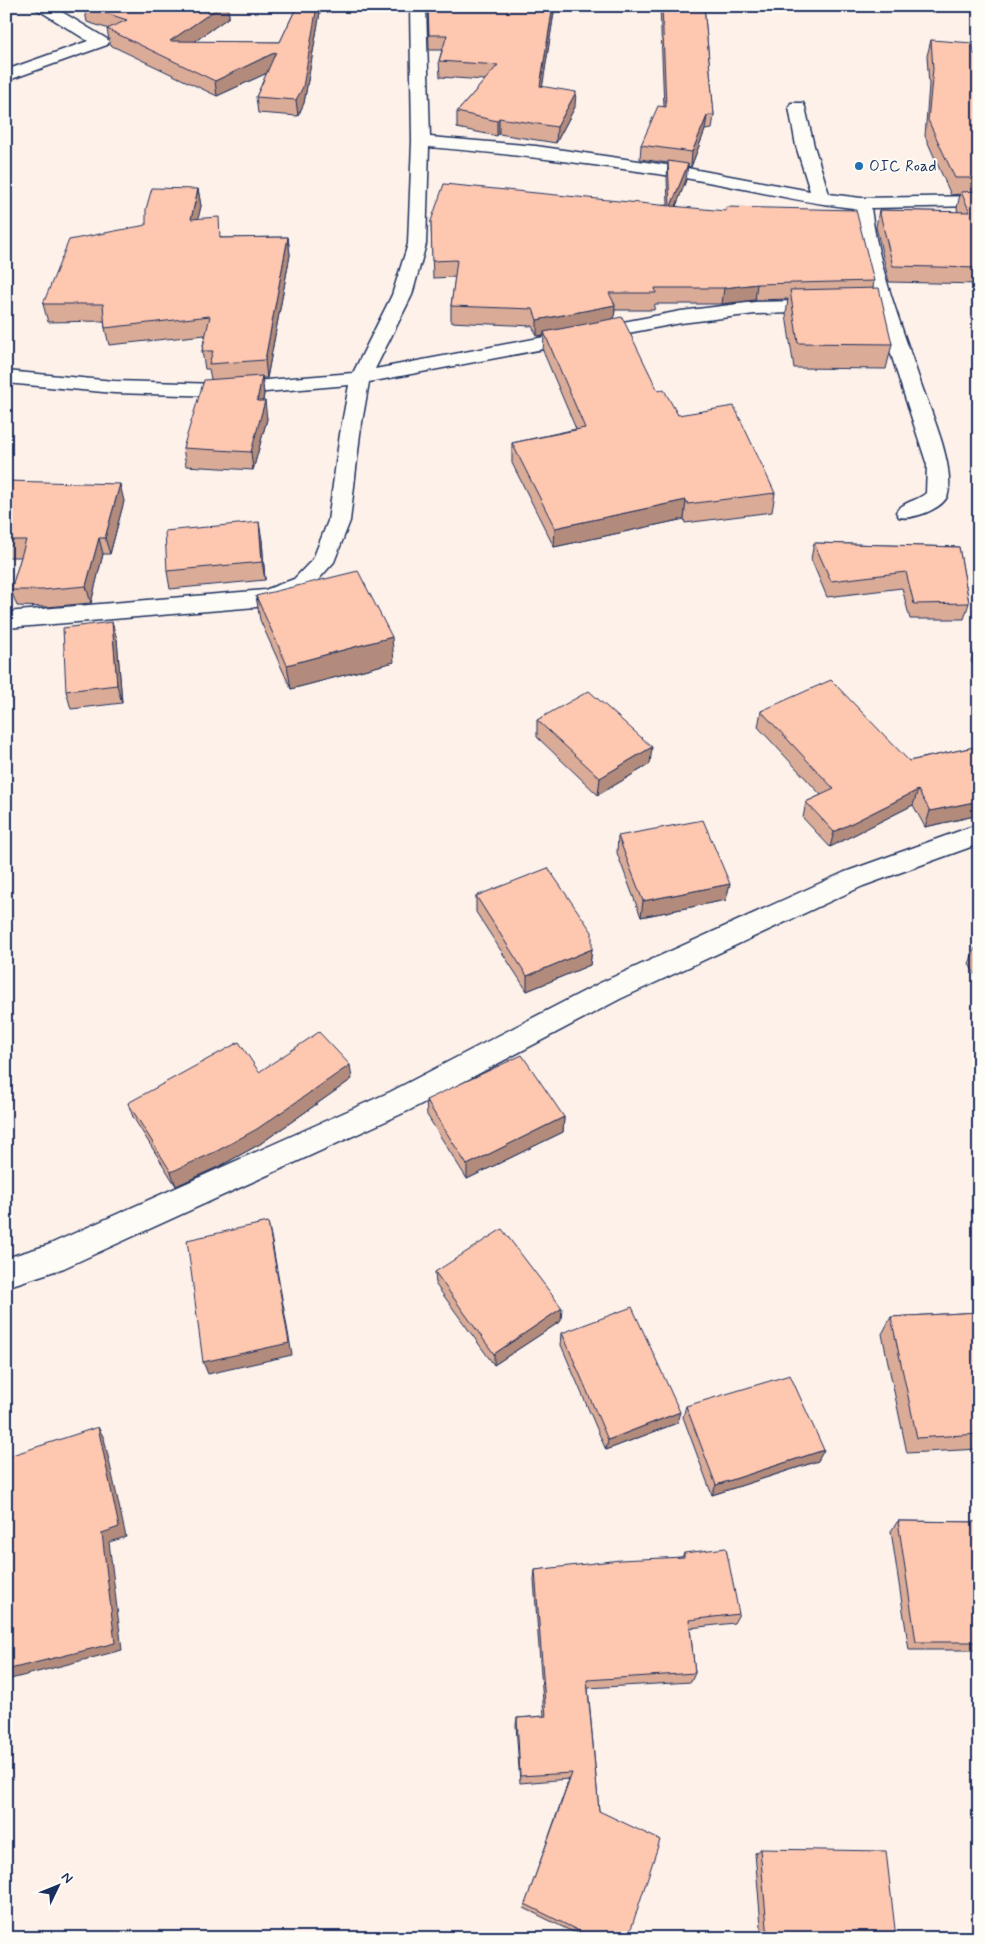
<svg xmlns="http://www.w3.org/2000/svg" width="985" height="1944" viewBox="0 0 985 1944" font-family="Mynerve,sans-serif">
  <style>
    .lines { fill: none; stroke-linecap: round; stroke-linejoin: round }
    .minor-casing { stroke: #1b2f5e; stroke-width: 3 }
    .minor { fill: #fdfcf7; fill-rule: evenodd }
    .wall { fill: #daab97; stroke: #1b2f5e }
    .shaded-wall { fill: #b28b7b; stroke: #1b2f5e }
    .building { fill: #fec7b0; stroke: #1b2f5e }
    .poi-dot { fill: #1f6fb2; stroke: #fdfcf7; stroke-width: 2 }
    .labels { text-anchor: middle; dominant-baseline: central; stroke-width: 4; stroke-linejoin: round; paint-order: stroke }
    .far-poi-label { font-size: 16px; fill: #1b2f5e; stroke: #fdfcf7; text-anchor: start }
  </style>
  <rect width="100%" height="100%" fill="#fdf1e9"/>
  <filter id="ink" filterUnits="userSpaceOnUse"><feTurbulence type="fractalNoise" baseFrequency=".02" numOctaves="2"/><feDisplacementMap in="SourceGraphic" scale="10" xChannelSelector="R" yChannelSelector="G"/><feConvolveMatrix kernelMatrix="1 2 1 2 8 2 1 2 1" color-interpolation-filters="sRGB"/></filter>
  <g filter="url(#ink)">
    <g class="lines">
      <g class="minor-casing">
        <g id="minor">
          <polygon points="32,6 52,6 107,39 109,42 107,45 6,81 6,70 88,41"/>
          <path d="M410 6H426L430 137 536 146 687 168 810 191 796 146 789 107 791 103H803L805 107 814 146 829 194 861 198 979 196V206L871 208C878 267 901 324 920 381 930 410 955 465 948 494 944 509 912 520 899 517L896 512C902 502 917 501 926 493L927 465 877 311 755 314 681 323 369 382 360 434 350 521 334 562 310 589 268 606 6 628V612L265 590 294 579 313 559 328 521 340 434 349 385 219 396 114 393 6 383V371L114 381 219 384 353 373 392 295 408 244 412 141ZM429 147C515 154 600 165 685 178 741 187 796 202 853 208L856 235 874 299 755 302 681 311 375 369 412 295 426 244Z"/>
          <polygon points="979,824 979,844 863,886 620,999 410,1110 64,1268 6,1287 6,1258 48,1245 390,1092 600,983 845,872"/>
        </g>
      </g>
      <use href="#minor" class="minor"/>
    </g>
    <g class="wall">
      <polygon points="84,6 228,6 229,17 194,42 280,42 297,6 321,6 304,103 298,116 258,113 256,97 267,73 217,96 110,45 107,29 109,29 87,22"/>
      <polygon points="428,6 555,6 542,87 575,107 556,143 499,134 497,136 457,128 457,112 485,80 440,77 439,61 442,50 429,50"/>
      <polygon points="660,6 704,6 714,115 712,129 705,130 691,167 687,166 686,180 676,206 874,281 873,288 892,344 886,369 794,368 786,315 788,299 755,300 722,304 655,304 654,310 615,310 614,319 658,391 678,415 775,493 772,512 685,523 684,519 554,547 512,463 512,443 576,429 543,351 544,335 537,336 532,326 451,322 451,306 455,277 433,278 431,221 668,205 667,177 668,163 640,159 641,145 664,107"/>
      <polygon points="931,40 974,54 979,54 979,284 889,282 876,227 879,210 958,212 957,208 960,194 951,195 925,136 929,85 927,56"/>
      <polygon points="198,189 201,206 198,218 222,238 288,237 290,255 267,378 262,378 264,394 263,401 267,419 253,470 186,466 183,448 211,379 209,369 205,369 202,351 205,335 109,345 105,328 104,321 48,322 43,304 146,225"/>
      <polygon points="6,481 124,501 110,554 103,554 91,603 47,607 17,606 11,590 21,557 6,557"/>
      <polygon points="262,540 265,580 170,589 167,571"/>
      <polygon points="814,543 959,547 969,603 964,619 910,619 902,588 827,597 811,559"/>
      <polygon points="256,596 394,662 291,689 260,620"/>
      <polygon points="117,639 122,703 71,709 66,691"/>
      <polygon points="977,643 979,643 979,675 971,661"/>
      <polygon points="761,711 909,761 979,746 979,815 925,827 913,805 830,847 803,818 806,802 821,795 758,727"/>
      <polygon points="537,720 650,764 598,795 537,737"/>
      <polygon points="618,836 726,900 641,917 617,853"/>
      <polygon points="476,896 592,949 590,965 527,991 476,912"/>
      <polygon points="979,947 979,981 969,964 975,948"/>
      <polygon points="259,1072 352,1079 260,1144 222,1165 176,1186 133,1117 128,1103"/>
      <polygon points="426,1100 564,1117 563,1132 467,1179 427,1115"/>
      <polygon points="435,1272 561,1321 494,1365 436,1285"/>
      <polygon points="979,1312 979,1449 907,1453 882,1334 891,1317"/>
      <polygon points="562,1333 677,1423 606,1450 561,1345"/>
      <polygon points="686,1406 818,1461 712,1495 683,1417"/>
      <polygon points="898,1521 979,1522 979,1650 909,1650 891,1531"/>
      <polygon points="684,1553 739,1614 734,1623 690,1628 695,1673 691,1682 588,1688 599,1811 628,1938 585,1938 524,1908 569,1779 520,1783 516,1725 517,1718 544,1716 534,1580 535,1570 682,1557"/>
      <polygon points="760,1849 896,1938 762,1938 755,1853"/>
    </g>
    <g class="shaded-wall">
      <polygon points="221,6 228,6 229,17 173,57 170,41"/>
      <polygon points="317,6 321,6 304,103 298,116 296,100"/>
      <polygon points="553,6 555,6 540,102 540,86"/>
      <polygon points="276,52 278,68 217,96 215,81"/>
      <polygon points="576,92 575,107 556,143 557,127"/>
      <polygon points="707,116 705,130 691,167 692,152"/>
      <polygon points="499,118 499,134 497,136 497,121"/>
      <polygon points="688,164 686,180 670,222 671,206"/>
      <polygon points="198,189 201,206 194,236 191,219"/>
      <polygon points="288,237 290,255 267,378 265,360"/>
      <polygon points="757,284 755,300 722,304 724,288"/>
      <polygon points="615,305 614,322 544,332 544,335 537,336 537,320"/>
      <polygon points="262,376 264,394 260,418 265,401 267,419 253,470 251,452 257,401"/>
      <polygon points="120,484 124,501 110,554 105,538"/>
      <polygon points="686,500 684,519 554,547 555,528"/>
      <polygon points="259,522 262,540 265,580 262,562"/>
      <polygon points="99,538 103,554 91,603 86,586"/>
      <polygon points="112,622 117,639 122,703 117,685"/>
      <polygon points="392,637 394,662 291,689 287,665"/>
      <polygon points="652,747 650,764 598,795 600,778"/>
      <polygon points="918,790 913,805 830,847 834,832"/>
      <polygon points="979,801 979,815 925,827 930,811"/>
      <polygon points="730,884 726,900 641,917 643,901"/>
      <polygon points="592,949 590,965 527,991 527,976"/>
      <polygon points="350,1065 352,1079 260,1144 222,1165 176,1186 171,1172"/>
      <polygon points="564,1117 563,1132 467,1179 467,1165"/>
      <polygon points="268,1222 271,1236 292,1355 208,1374 203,1362"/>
      <polygon points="562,1308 561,1321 494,1365 494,1354"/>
      <polygon points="680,1412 677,1423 606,1450 608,1440"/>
      <polygon points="98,1427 104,1438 126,1537 109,1542 122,1650 7,1680 6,1679 6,1670 102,1533"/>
      <polygon points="824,1450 818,1461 712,1495 716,1485"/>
    </g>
    <g class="building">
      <polygon points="84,6 221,6 170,41 280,42 297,6 317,6 303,87 296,100 256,97 276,52 215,81 107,29 127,20"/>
      <polygon points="428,6 553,6 540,86 576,92 557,127 499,118 497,121 457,112 498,65 439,61 447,35 429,35"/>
      <polygon points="662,6 704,6 714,115 707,116 692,152 641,145 658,106 666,107"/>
      <polygon points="931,40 973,43 974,54 979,54 979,178 955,178 928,120 933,69"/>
      <polygon points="668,161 688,164 671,206 726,211 726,207 856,210 874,281 757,284 724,288 655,288 656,293 609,293 615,305 537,320 533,309 451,306 457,260 432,261 431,221 444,184 670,206"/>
      <polygon points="152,188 198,189 191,219 219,217 220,238 288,237 265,360 209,364 213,351 202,351 210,316 105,328 103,304 43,304 69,240 146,225 146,209"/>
      <polygon points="979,191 979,268 893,266 879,210 970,212 961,192"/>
      <polygon points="879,288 892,344 798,343 790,290"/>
      <polygon points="622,317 658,391 664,390 678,415 734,406 775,493 688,504 686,500 555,528 512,443 585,428 544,332"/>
      <polygon points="262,376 257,401 265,401 251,452 183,448 204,380"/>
      <polygon points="6,481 120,484 105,538 99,538 86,586 42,590 11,590 26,540 6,540"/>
      <polygon points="259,522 262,562 167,571 165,531"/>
      <polygon points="814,543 959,547 969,603 914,604 906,572 831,581"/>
      <polygon points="358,571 392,637 287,665 256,596"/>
      <polygon points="112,622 117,685 66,691 63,628"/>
      <polygon points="831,680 909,761 979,746 979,801 930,811 918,790 834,832 806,802 834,789 761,711"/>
      <polygon points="589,691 652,747 600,778 537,720"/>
      <polygon points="703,820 730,884 643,901 618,836"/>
      <polygon points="548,868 592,932 592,949 527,976 476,896"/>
      <polygon points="979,947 979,954 975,948"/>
      <polygon points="319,1032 350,1065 257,1129 217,1151 171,1172 128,1103 239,1042 259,1072"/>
      <polygon points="522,1055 564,1117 467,1165 426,1100"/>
      <polygon points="268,1222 289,1343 203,1362 187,1240"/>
      <polygon points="502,1229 562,1308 494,1354 435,1272"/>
      <polygon points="632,1307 680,1412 608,1440 562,1333"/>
      <polygon points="979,1312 979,1434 917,1438 891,1317"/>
      <polygon points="790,1375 824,1450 716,1485 686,1406"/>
      <polygon points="98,1427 119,1527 102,1533 115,1643 6,1670 6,1457"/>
      <polygon points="898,1521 979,1522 979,1642 916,1642"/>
      <polygon points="726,1548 739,1614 689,1620 695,1673 587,1680 599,1811 660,1840 628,1938 593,1938 525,1904 572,1773 520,1776 517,1718 546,1716 535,1570 620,1560 684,1557 684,1553"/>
      <polygon points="760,1849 886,1851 896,1938 768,1938"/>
    </g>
  </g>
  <circle class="poi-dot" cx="859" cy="166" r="5"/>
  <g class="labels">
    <g class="far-poi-label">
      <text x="869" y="166">OIC Road</text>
    </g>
  </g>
  <rect width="985" height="1944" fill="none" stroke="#fdfcf7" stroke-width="25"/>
  <rect x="12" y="12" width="960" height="1919" fill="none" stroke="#1b2f5e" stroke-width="2" filter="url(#ink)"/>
  <g transform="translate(58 1886) rotate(47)" stroke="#fdfcf7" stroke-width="4" paint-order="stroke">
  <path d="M0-4L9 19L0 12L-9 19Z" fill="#1b2f5e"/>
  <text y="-8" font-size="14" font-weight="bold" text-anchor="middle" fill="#1b2f5e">N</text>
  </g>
</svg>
